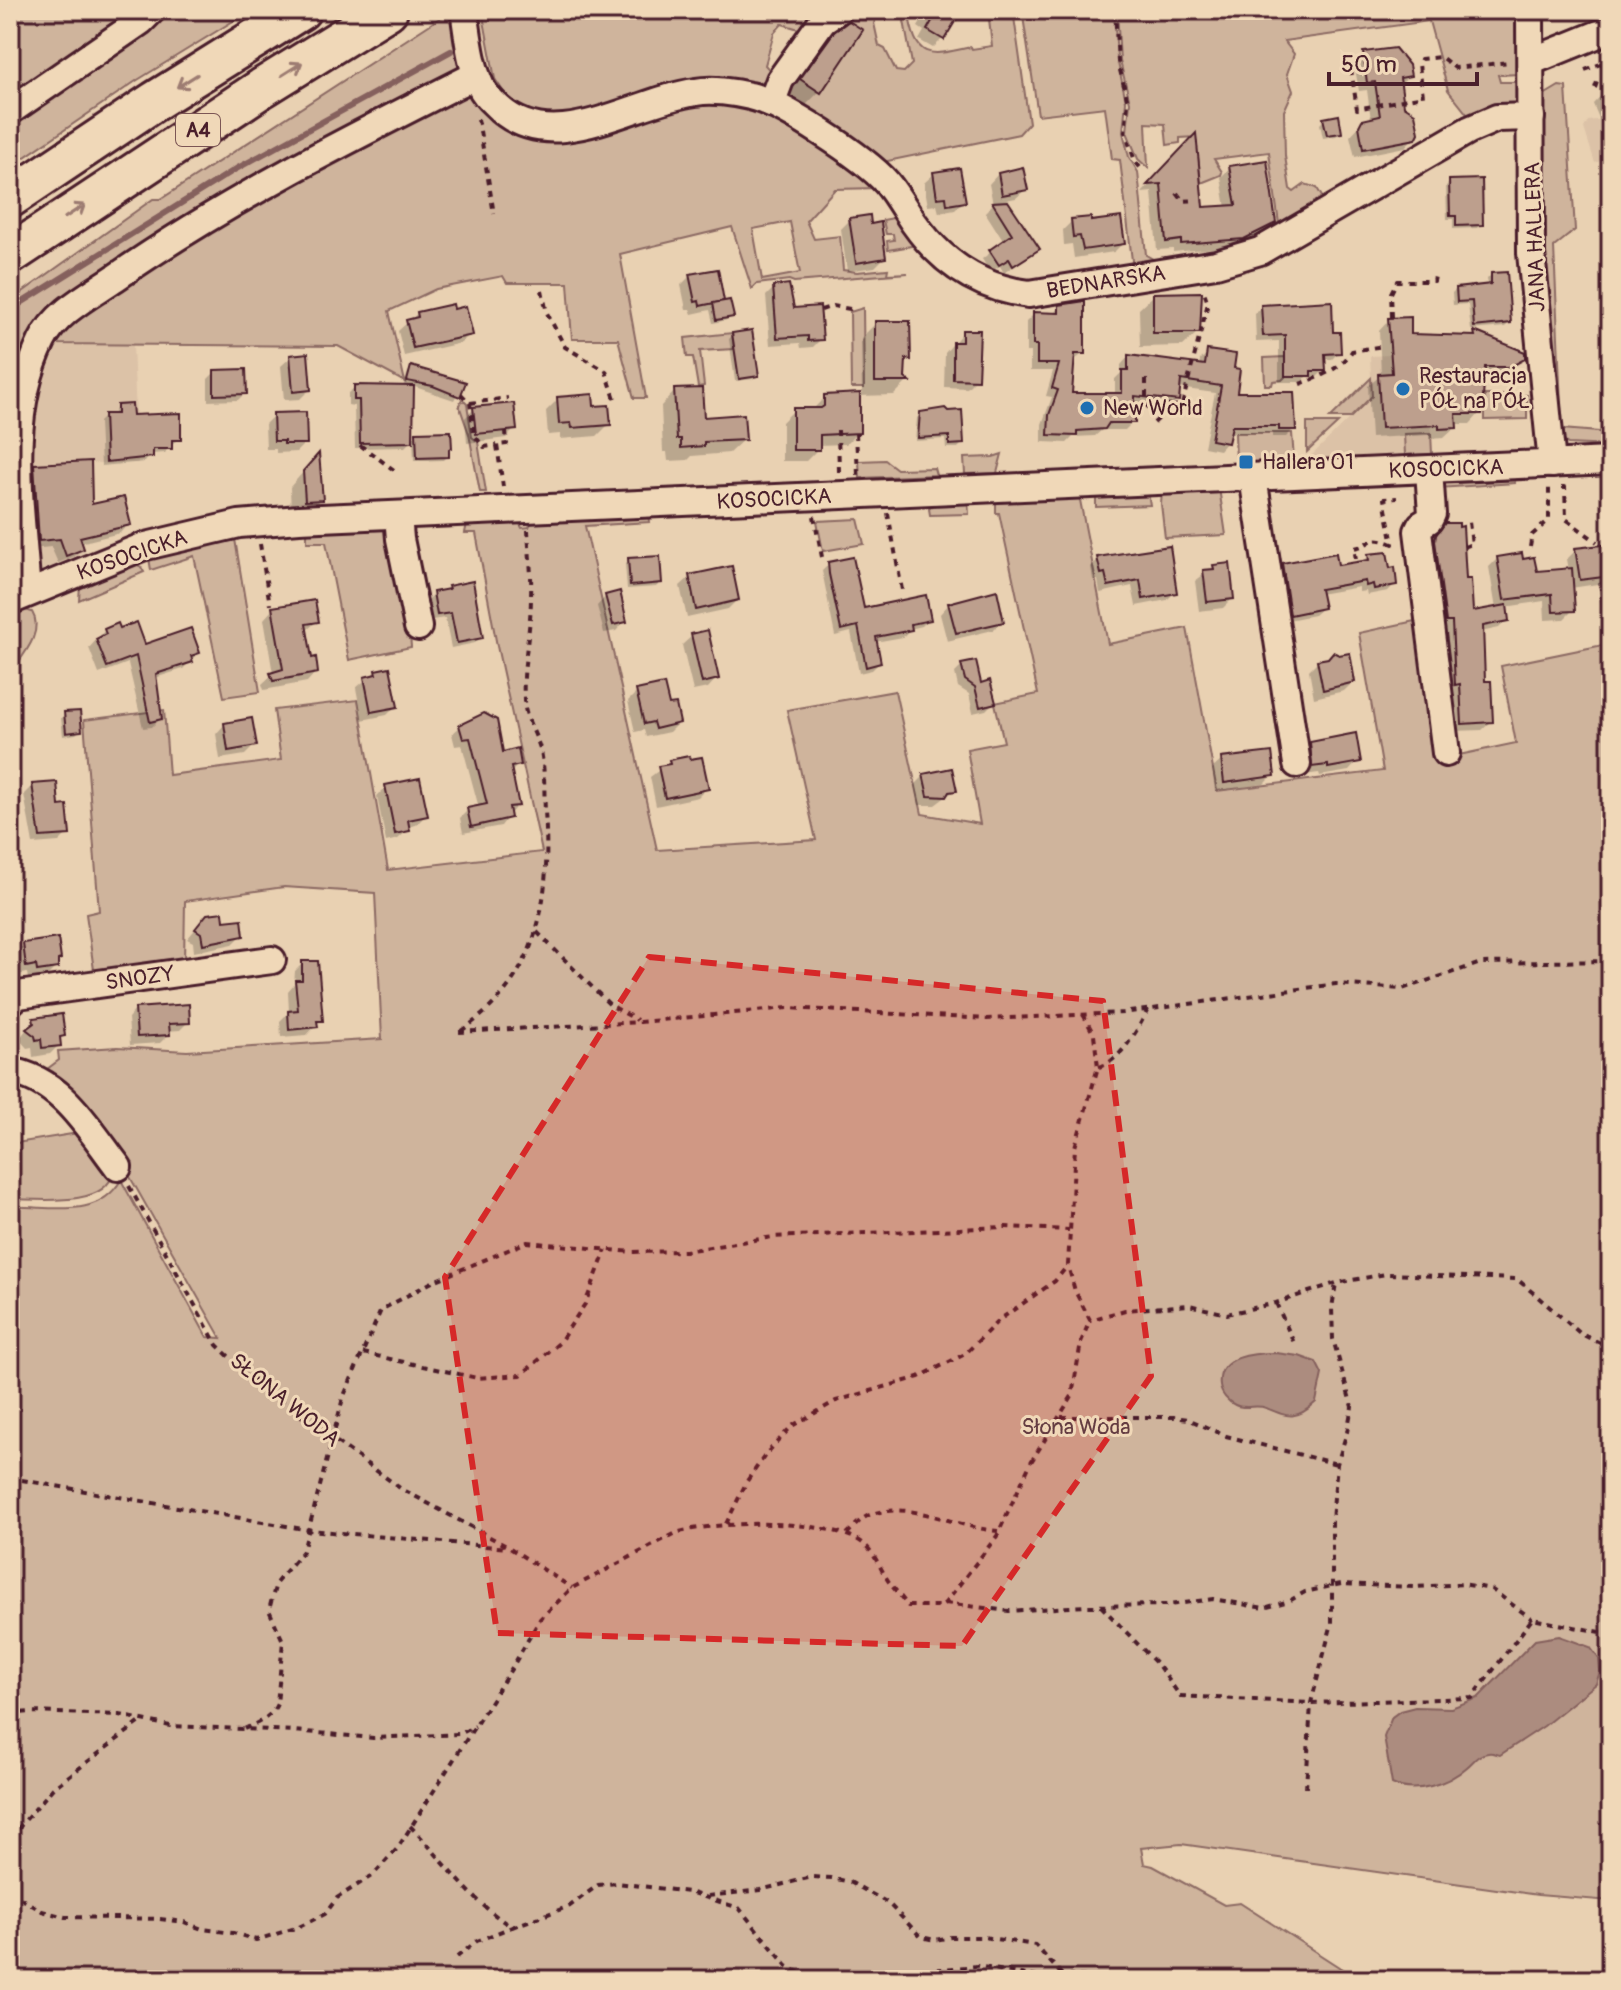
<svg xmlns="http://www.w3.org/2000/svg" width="1621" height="1990" viewBox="0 0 1621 1990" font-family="Pangolin,sans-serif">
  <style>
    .built { fill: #dcc2a7 }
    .green { fill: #cfb49c; stroke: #8c6a64; stroke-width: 2; fill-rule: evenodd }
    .water { fill: #ac8c7f; stroke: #85605d; stroke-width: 2 }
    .shadow { fill: #0003 }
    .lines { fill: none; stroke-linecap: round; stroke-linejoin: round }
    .stream { stroke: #85605d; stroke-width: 6 }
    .building { fill: #bd9f8d; stroke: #4a1f2b; stroke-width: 2 }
    .minor-casing { stroke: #4a1f2b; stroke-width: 32 }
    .highway-casing { stroke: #4a1f2b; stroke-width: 44 }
    .path { stroke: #4a1f2b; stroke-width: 4; stroke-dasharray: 6 6; stroke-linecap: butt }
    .minor { stroke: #f0d8b8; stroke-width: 26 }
    .highway { stroke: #f0d8b8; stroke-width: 38 }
    .oneway { stroke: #9d7c72 }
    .marked { fill: #d62828; fill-opacity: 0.2; stroke: #d62828; stroke-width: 6; stroke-dasharray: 16 10; stroke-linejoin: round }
    .poi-dot { fill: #1f6fb2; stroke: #f0d8b8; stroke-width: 3 }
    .labels { text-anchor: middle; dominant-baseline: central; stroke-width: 6; stroke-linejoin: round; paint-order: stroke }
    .shield { fill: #f0d8b8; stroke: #7c5655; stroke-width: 2 }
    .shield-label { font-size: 20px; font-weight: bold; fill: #4a1f2b }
    .street-label { font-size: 22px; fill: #4a1f2b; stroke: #f0d8b8 }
    .poi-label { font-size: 22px; fill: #4a1f2b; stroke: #f0d8b8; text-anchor: start }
    .park-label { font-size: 22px; fill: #653d42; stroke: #f0d8b8 }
  </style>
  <rect width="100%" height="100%" fill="#e9d1b2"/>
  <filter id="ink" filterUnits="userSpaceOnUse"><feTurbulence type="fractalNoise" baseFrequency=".0125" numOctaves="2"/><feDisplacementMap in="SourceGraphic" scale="16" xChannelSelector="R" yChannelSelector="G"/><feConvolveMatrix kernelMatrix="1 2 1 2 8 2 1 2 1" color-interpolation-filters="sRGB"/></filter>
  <g filter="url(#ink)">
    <g class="built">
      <polygon points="1611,118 1611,157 1595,163 1584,128 1588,121"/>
      <polygon points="49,344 133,345 138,463 70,463 71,505 85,552 29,576 23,460"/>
      <polygon points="1429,353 1432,454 1308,459 1372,396 1370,356"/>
    </g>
    <g class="green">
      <polygon points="10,10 138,10 10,100"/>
      <polygon points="166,10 251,10 136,81 10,167 10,122 146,28"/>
      <polygon points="452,10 461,48 458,70 98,277 16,391 10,390 10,301 153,199 161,199"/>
      <polygon points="482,10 830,10 809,32 782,24 774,33 765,65 775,76 764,94 569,121 517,112 495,79"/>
      <path d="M849 10H880L874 23 879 46 885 49 896 71 904 72 912 64 902 10H908C916 60 927 57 971 47L972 49 992 46 988 10H1013L1029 123 1019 134 878 163 794 112 780 89Z"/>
      <polygon points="1022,10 1114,10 1117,58 1126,101 1123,132 1129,157 1138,172 1146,255 1160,263 1133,269 1120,160 1112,159 1105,107 1038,115"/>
      <polygon points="1117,10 1523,10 1520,74 1498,75 1500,82 1518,82 1521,104 1471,119 1448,90 1429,21 1284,41 1294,54 1287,74 1293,91 1284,111 1285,156 1290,189 1294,192 1305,184 1317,188 1325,202 1280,231 1269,152 1214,159 1222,172 1221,175 1201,183 1196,137 1180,138 1180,143 1167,145 1165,124 1146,123 1148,168 1138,159 1127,132 1130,102 1120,61"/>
      <polygon points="1559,86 1566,87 1575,230 1554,247 1562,429 1611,433 1611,446 1568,444 1561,439 1544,308 1539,98"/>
      <path d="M467 92 478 106 517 132 668 104 738 100 837 149 878 188 835 189 806 221 814 239 840 236 843 270 857 272 888 269 887 274 908 273 794 282 789 280 757 284 752 289 732 227 620 254 646 398H634L618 339H572L568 283H507L503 276 436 289 389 311 405 382 338 346 49 344 69 323 250 204ZM790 222 800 273 762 280 753 229Z"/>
      <polygon points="898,217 917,245 888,250 887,241 894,240 893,234 886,234 883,220"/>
      <polygon points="863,308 864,388 851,388 850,312"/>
      <polygon points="732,333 734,349 700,351 704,386 698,387 693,357 687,357 685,338"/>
      <polygon points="1285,357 1285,377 1282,380 1273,381 1272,385 1265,385 1264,358"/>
      <polygon points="1371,378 1372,396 1350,418 1330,418"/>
      <polygon points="1485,395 1527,395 1527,419 1485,420"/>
      <polygon points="462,399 467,404 472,437 478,442 486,492 480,492 469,434 459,405"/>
      <polygon points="1307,423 1338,423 1307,452"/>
      <polygon points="1235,433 1292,433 1294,460 1236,463"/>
      <polygon points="1431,433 1432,454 1405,455 1404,434"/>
      <polygon points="1002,454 997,473 965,474 964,458 993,457"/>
      <polygon points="885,460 897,469 934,468 936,475 860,478 859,461"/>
      <polygon points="1514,476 1515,483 1438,488 1439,480"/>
      <polygon points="1219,488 1226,535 1165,538 1161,504 1162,491"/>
      <polygon points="1148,492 1150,505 1096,507 1096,494"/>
      <path d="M1079 495 1108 644 1187 628 1217 791 1383 771 1359 633 1424 619 1440 759 1516 743 1501 666 1608 644 1599 583 1611 581V1901L1538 1895 1181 1844 1141 1848 1144 1864 1153 1866 1224 1905 1240 1903 1359 1980H10V1207C49 1205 97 1221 121 1180L207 1337 221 1338 121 1161 42 1073 59 1060 58 1051 117 1047 187 1051 382 1039 375 893 284 887 185 901 184 963 95 977 86 914 99 911 84 720 164 710 169 775 281 760 274 710 358 700 388 870 542 852 497 646 476 533H465L467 523 519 522 522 528 529 527 532 520 648 513 649 522 585 526 657 850 816 840 787 710 895 691 922 814 980 824 967 749 1004 742 995 703 1038 694 999 513H996V499Z"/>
      <polygon points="968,499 969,514 930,515 929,509 938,501"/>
      <polygon points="858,519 864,544 823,551 817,521"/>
      <polygon points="379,525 388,529 409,622 411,647 349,660 326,542 307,542 307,528"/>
      <polygon points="232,536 235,539 260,692 224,697 194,556 151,570 149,558"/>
      <polygon points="134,563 141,567 144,572 79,600 80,585"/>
      <path d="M22 609 32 612C45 633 21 657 10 674V614Z"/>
      <path d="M34 1081 113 1173C105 1208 38 1199 10 1199V1144L78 1133Z"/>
    </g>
    <g class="water">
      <path d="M1276 1353 1299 1356 1316 1362 1322 1374 1316 1402C1296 1421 1288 1417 1266 1408 1256 1404 1245 1410 1235 1405 1228 1402 1221 1394 1220 1386 1216 1355 1255 1353 1276 1353Z"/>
      <path d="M1559 1636 1590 1647 1599 1659 1600 1671 1596 1684 1544 1726 1500 1755C1496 1754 1492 1752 1488 1753 1478 1754 1474 1761 1467 1767 1448 1784 1415 1795 1392 1784L1384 1737 1392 1717 1400 1711 1415 1707 1451 1708 1478 1698 1535 1640Z"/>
    </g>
    <g class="shadow">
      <polygon points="928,10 960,10 942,39 933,48 919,40 924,31 918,27"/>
      <polygon points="860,31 819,92 805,106 788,94 820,48 836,33"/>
      <polygon points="1364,54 1409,76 1399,85 1402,107 1414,137 1405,147 1355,157 1350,136 1363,122 1371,120 1367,90 1359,91 1354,63"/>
      <polygon points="1611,85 1611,120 1601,123 1593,104"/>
      <polygon points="1324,120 1340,132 1336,136 1323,138 1320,124"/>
      <polygon points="1194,137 1201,210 1226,208 1221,177 1230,168 1274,223 1264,232 1236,246 1173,252 1173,249 1157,250 1152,192 1142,193"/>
      <polygon points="934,174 964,201 955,210 939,213 937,205 928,206 924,183"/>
      <polygon points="998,174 1026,189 1016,198 1006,200 1037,248 1004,273 1000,266 990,272 982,259 1004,242 985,212 993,204 989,184"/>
      <polygon points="1450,182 1481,224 1477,228 1453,229 1453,219 1447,219 1446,186"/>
      <polygon points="850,220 870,226 884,258 875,267 847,271 841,229"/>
      <polygon points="1072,221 1089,224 1123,243 1114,252 1074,258 1072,244 1064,245 1063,230"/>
      <polygon points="1491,275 1509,323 1505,327 1471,330 1468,304 1453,305 1452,293 1456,289 1488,286 1487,279"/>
      <polygon points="690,276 731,316 727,320 713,323 710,310 692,314 690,309 686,309 681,285"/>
      <polygon points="774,288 821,339 813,347 801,348 800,343 770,345 766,296"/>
      <polygon points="1154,295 1198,332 1183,346 1140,347 1139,309"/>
      <polygon points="1060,307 1083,354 1073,361 1070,395 1115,395 1115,379 1121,373 1121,365 1128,357 1199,366 1200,360 1208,353 1232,370 1235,394 1294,429 1286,437 1272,437 1272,433 1228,433 1226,442 1219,450 1204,447 1215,393 1178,388 1177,400 1169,408 1133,403 1133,422 1125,430 1102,430 1095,436 1073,437 1067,443 1042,442 1042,424 1052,397 1046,396 1053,371 1030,371 1030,352 1026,352 1026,322 1034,314 1053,315"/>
      <polygon points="1262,307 1331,334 1339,352 1332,359 1323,359 1324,370 1317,377 1306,377 1302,382 1279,382 1279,341 1256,342 1255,314"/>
      <polygon points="418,313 470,334 461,343 404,356 398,331"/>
      <polygon points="1389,320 1410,336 1471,337 1475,333 1523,358 1512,369 1498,377 1482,377 1480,413 1470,424 1454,424 1455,428 1444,438 1429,439 1429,435 1371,438 1368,386 1381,375 1379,331"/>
      <polygon points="876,323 909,359 904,363 903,379 907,382 894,395 858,396 858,432 846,444 818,445 818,449 806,461 782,461 782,422 794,410 813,409 825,397 862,395 861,338"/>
      <polygon points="963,332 976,379 967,388 944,387 945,353"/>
      <polygon points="733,335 757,375 753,379 735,381 729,339"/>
      <polygon points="291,357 309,390 300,399 284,400 281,366"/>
      <polygon points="412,368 463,383 454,400 412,386 411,440 417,434 447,450 447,456 443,460 414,461 413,439 405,447 355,448 354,406 348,405 348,393 355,387 403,387 408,372"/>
      <polygon points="215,372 245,393 238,400 208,401 208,379"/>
      <polygon points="675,391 702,419 744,439 729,453 692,456 688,460 668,461 667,452 663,452 661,406"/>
      <polygon points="558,399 609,424 597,436 560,439 560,434 548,435 546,411"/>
      <polygon points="117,407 132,417 179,439 170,445 165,453 151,454 145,462 101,466 99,422 105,416 112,416"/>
      <polygon points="474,409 515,429 506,438 467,443 465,418"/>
      <polygon points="921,414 962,444 958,448 946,448 945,439 915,441 917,418"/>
      <polygon points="274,415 305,443 296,452 276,453 276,449 266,449 265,424"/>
      <polygon points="35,466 90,507 128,524 120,533 80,543 82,548 73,557 58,563 51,547 31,549 26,474"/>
      <polygon points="305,470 321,499 307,513 291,514 290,487"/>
      <polygon points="1437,534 1464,582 1471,614 1496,609 1489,567 1498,558 1521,561 1535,573 1569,571 1567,559 1576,550 1605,546 1611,540 1611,582 1571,588 1573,610 1564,619 1545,620 1544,601 1505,607 1507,620 1499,628 1481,632 1484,683 1491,722 1482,730 1454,731 1452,692 1447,692 1444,630 1438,630 1428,545"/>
      <polygon points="1369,556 1388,570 1395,584 1388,591 1367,595 1366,591 1359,592 1359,587 1319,594 1322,608 1314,615 1283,621 1276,572 1283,565 1336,567 1362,563"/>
      <polygon points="1098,559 1175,592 1167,600 1136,606 1132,586 1100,593 1098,580 1093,580 1091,567"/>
      <polygon points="629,560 660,583 656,587 627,589 625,564"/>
      <polygon points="829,564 863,611 929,619 922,626 910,629 903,637 875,642 879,663 872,670 859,673 851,632 835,636 822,571"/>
      <polygon points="1214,567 1232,599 1223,608 1199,611 1195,581"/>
      <polygon points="690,577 737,600 728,609 687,618 680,586"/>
      <polygon points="449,587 481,637 475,643 451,648 445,618 432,620 428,600 434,594 445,591"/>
      <polygon points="606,596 625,621 616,631 604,633 597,606"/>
      <polygon points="949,604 1002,621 993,630 947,641 940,614"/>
      <polygon points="273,609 317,621 306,631 311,661 316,672 307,682 264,690 262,684 273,674 264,619"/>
      <polygon points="105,630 119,631 144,647 198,653 183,669 155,678 160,719 152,727 143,728 128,663 99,674 89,648"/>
      <polygon points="692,636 717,678 708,688 693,691 682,645"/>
      <polygon points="1318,661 1353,682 1344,691 1314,698 1309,670"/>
      <polygon points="962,666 993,703 986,710 973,713 969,694 958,687 955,673"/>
      <polygon points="376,671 396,706 387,715 362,720 356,688"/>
      <polygon points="637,692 668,708 678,723 669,732 646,737 644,730 635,732 628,701"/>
      <polygon points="65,714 80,730 76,734 63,736 61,718"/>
      <polygon points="225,724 254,746 245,755 220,759 216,734"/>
      <polygon points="461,726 519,764 510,773 517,805 501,826 463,833 460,818 468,810 479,808 462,745 455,746 452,734"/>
      <polygon points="1311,744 1358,761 1349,771 1320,776 1319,773 1304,775 1302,754"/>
      <polygon points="1222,760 1273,775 1264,784 1215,791 1212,769"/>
      <polygon points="670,762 688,762 707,788 698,797 656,806 650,777"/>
      <polygon points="924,776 955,790 935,805 919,805 915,785"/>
      <polygon points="32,786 57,808 67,834 59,842 33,844 24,794"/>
      <polygon points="386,787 425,816 416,825 407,827 408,830 398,839 386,842 377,796"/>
      <polygon points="222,923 242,935 233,944 194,952 193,942 187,939 198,926"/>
      <polygon points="24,945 56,961 56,967 47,976 28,979 27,973 18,975 15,954"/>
      <polygon points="303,963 321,1020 307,1035 281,1037 280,1021 289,1012 288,991 294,984 295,971"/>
      <polygon points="136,1009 188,1022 180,1030 167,1031 168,1035 160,1043 130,1045 128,1018"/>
      <polygon points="34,1020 63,1035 58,1040 59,1045 50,1054 33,1057 32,1047 27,1048 19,1039"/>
    </g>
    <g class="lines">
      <polyline class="stream" points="10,310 236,169 451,51"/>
    </g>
    <g class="building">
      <polygon points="913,10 962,10 944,40 927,30 932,21"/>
      <polygon points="849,21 863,30 821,93 800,79 834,32"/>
      <polygon points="1395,48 1409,65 1411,76 1400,78 1404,106 1415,113 1419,133 1416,139 1363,149 1359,126 1362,120 1380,116 1375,82 1367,83 1363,52"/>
      <polygon points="1339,115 1342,133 1327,135 1323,118"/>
      <polygon points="1196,133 1203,207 1236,205 1229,166 1267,160 1276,223 1244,239 1181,244 1181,240 1166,242 1161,184 1147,185"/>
      <polygon points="1023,167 1028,190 1002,195 998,173"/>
      <polygon points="960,168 966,202 947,205 946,197 937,198 933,172"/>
      <polygon points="1482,179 1483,225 1456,226 1456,216 1450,216 1449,180"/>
      <polygon points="1008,201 1040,249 1013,266 1009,259 999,265 989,250 1012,234 992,202"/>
      <polygon points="870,215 871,224 881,222 886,258 856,263 849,218"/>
      <polygon points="1091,217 1091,221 1121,217 1125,244 1083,250 1080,236 1073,237 1071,219"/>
      <polygon points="718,269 724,301 700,306 699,301 695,302 689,274"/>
      <polygon points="1507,272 1511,323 1474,327 1472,301 1457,302 1456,288 1491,284 1491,273"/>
      <polygon points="789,284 794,308 820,306 823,340 808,341 808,336 777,338 773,286"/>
      <polygon points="1202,292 1200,333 1153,333 1153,293"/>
      <polygon points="730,300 734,317 716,320 713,303"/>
      <polygon points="1085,301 1085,354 1075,354 1072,393 1122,393 1122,370 1128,370 1128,355 1205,365 1207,350 1236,354 1234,368 1240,369 1237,392 1294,392 1296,430 1279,430 1279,426 1232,426 1228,443 1211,440 1221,386 1181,380 1179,401 1135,396 1135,423 1109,423 1105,429 1077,431 1077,436 1048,435 1049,415 1058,390 1052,388 1059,364 1037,364 1037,345 1033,345 1033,312 1059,313 1059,305"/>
      <polygon points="1332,301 1333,332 1340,332 1341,353 1325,354 1326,371 1311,371 1311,376 1285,376 1285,335 1263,336 1261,305"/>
      <polygon points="453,304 454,309 466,306 473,335 413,348 406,320 418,317 417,312"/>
      <polygon points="1411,317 1411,334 1475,336 1474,331 1525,352 1525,359 1510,367 1485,367 1482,414 1456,414 1457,428 1439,429 1439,425 1381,428 1378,374 1392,373 1388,318"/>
      <polygon points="875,321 910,321 911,360 906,359 905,378 910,382 875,382"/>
      <polygon points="752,330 759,376 739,379 732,333"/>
      <polygon points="962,330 980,330 978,380 953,379 953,342 962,342"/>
      <polygon points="308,353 311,390 293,392 290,355"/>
      <polygon points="411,366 466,382 460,397 433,386 407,381"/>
      <polygon points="246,369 247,394 214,395 214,370"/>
      <polygon points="354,385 414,386 413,442 360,443 359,400 354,400"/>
      <polygon points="702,388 704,417 744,414 746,440 704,442 704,446 681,448 681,439 677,439 674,389"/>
      <polygon points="860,393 860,433 820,435 820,450 793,450 793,408 821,408 824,406 824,395"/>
      <polygon points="593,394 594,406 609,405 611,425 572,428 571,423 559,424 557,397"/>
      <polygon points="514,403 517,430 476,434 473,407"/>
      <polygon points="132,404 133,415 181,413 181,440 172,440 172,449 153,449 153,457 106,462 104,414 117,414 117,405"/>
      <polygon points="945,408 948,411 962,410 964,444 949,445 949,436 918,438 920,412"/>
      <polygon points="306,412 307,444 284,444 284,441 274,441 273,413"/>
      <polygon points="451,431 452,448 449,449 449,457 417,458 416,432"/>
      <polygon points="319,453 323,500 305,501 303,471"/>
      <polygon points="91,461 92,504 124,497 131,525 80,537 84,549 66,556 60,539 39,541 34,464"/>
      <polygon points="1445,523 1459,523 1459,527 1463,526 1466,579 1471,579 1473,611 1507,605 1509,621 1483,626 1485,681 1491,681 1493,722 1462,724 1460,684 1455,685 1452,622 1446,622 1435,541 1436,535"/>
      <polygon points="1611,544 1611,576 1580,580 1575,548"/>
      <polygon points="1170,546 1177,593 1143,599 1140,580 1108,586 1105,573 1101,574 1097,557"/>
      <polygon points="1387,552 1390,568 1395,567 1397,585 1374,589 1373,584 1366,586 1365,581 1320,589 1324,608 1290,615 1282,563 1336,553 1338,565 1369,560 1368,554"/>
      <polygon points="1522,553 1523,559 1534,557 1537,571 1572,568 1575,611 1553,612 1552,594 1504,600 1497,557"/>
      <polygon points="660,556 662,583 630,586 628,558"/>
      <polygon points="853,557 864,608 926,595 931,620 911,624 912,630 876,637 881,663 866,667 858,626 841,630 829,574 828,562"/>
      <polygon points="1230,563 1234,599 1207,602 1203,570 1214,569 1213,565"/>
      <polygon points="732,566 739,600 696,610 689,575"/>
      <polygon points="473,581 483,638 457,643 451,613 437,615 433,592 449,589 448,586"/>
      <polygon points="997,590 1004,622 956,633 948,603"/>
      <polygon points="620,591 627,622 613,625 605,595"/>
      <polygon points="315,600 319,622 306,624 312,658 316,657 318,673 273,681 270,673 283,669 272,607"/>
      <polygon points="137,622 145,644 191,628 200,653 191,656 193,662 156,674 162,719 150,722 136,656 107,667 96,639 106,634 104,629 118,623 120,628"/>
      <polygon points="708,630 719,679 702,683 691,634"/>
      <polygon points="1333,652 1339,655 1350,653 1355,682 1323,690 1317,660 1328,658"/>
      <polygon points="976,661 981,683 990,680 996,703 980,707 975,687 965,680 961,664"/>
      <polygon points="390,667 398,707 371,712 364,677 376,674 375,670"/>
      <polygon points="664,684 669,705 676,704 680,723 655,729 653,722 644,724 636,690"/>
      <polygon points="80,711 82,731 66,733 64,712"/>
      <polygon points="484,713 497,720 503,752 518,748 521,765 511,767 519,806 509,807 511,818 471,827 467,808 487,804 470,738 463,739 459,725"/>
      <polygon points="252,718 257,746 228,751 224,723"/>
      <polygon points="1356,733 1361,762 1328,768 1328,765 1312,767 1310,742"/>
      <polygon points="1272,752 1275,776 1224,783 1221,758"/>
      <polygon points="689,756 690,759 702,757 709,789 665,798 658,766 670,764 669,760"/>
      <polygon points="952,768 957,791 949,792 946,797 928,796 923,774"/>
      <polygon points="420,778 428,816 408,820 410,831 395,834 385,785"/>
      <polygon points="57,782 59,806 67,805 70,835 40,837 32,784"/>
      <polygon points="223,912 224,921 242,919 244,936 203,944 201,933 195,929 207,914"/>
      <polygon points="58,938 61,959 58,960 58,968 37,971 36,965 26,967 23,943"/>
      <polygon points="302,961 318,961 323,1021 317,1021 318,1027 289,1030 288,1011 298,1010 295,980 302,980"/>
      <polygon points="189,1004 190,1023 169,1024 170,1035 137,1037 135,1008"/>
      <polygon points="62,1014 65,1036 60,1037 61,1046 42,1048 41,1039 36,1040 35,1036 26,1029 34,1023 33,1018"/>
    </g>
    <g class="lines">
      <g class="minor-casing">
        <g id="minor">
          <path d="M464 10C468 35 470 63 481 87 485 96 493 102 500 109 555 158 634 100 696 92 711 89 734 92 750 96 782 103 865 158 887 183 897 195 905 210 914 223 942 263 980 288 1029 294L1216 264 1260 251 1469 130 1497 118 1531 117"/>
          <polyline points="1530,10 1531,253 1552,464"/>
          <polyline points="1532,61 1611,29"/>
          <polyline points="771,104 780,80 823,20 838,10"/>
          <polyline points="10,111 141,21 152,10"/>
          <polyline points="1429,470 1432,514 1429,520 1421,525 1418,531 1446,753"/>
          <polyline points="1253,477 1297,764"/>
          <polyline points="398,515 400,539 418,627"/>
          <path d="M30 592 26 580C20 501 6 415 42 341 56 312 90 295 115 278 229 199 353 137 476 75"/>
          <polyline points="10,601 142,547 239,524 299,519 1611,461"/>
          <polyline points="10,1002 18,995 272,960"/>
          <path d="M10 1071C62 1080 88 1128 118 1167"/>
        </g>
      </g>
      <g class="highway-casing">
        <g id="highway">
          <polyline points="10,198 155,101 301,10"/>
          <polyline points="10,255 262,88 388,10"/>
        </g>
      </g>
      <g class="path">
        <polyline points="1115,10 1118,62 1128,102 1125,132 1135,161 1143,171"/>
        <polyline points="1351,69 1357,109 1423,96 1419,64 1421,59 1441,57 1455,68 1509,62"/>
        <polyline points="1585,70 1611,60"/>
        <polyline points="1595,88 1597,82 1610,76 1605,55"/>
        <polyline points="478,119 494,214"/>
        <polyline points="1177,193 1183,201 1196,200"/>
        <polyline points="542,290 547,313 565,347 606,371 615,399"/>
        <polyline points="821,310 833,306 850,309 853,306"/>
        <polyline points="1392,317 1391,293 1397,281 1434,281 1435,276"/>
        <polyline points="1146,379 1146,405 1154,412"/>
        <path d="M1300 384C1319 377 1340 370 1352 351L1383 346"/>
        <polyline points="461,394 470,403 474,435 484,447 497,445"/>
        <polyline points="1154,402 1172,406"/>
        <polyline points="470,403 508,398"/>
        <polyline points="1154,423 1172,406 1182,405 1208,303 1203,289"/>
        <polyline points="838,430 839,472"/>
        <polyline points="856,433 858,475"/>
        <polyline points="360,445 394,470"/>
        <polyline points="503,487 497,445 507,444 506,431"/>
        <polyline points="1562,487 1565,487 1566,519 1597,542"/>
        <polyline points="888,513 902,590"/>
        <polyline points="814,516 822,557"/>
        <polyline points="260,544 270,605"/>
        <polyline points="1464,547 1472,544 1469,522"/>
        <polyline points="1530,547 1532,535 1549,520 1549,488"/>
        <path d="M1356 559 1354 548C1374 545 1367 533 1393 544L1384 499 1397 498"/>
        <polyline points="537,932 610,1005 637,1020"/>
        <polyline points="1083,1014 1094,1035 1098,1067 1075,1147 1068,1265 1075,1291 1090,1320 1125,1310 1189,1305 1227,1314 1276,1303 1336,1283 1386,1274 1517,1279 1581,1334 1611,1348"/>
        <path d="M461 1031C540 977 551 901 545 811 544 793 545 775 542 757 539 737 524 719 524 699 522 664 531 631 531 596 532 574 529 552 528 530"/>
        <polyline points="459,1032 640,1022 788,1008 987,1019 1123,1013 1336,984 1402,989 1481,963 1611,961"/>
        <path d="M1099 1067C1122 1060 1138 1029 1148 1009"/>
        <polyline points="129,1186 217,1345 259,1385 400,1488 510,1548 572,1588"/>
        <polyline points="1276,1303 1295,1345"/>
        <polyline points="363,1353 477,1378 521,1375 559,1343 585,1304 606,1250"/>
        <polyline points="1061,1417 1174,1417 1188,1419 1226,1436 1337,1464"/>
        <polyline points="10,1478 309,1530 508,1548"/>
        <polyline points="726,1524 747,1481 766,1454 792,1426 836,1401 919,1377 965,1354 999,1320 1055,1281 1068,1265"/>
        <path d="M847 1534C854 1527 862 1517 872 1514 915 1501 956 1528 998 1531"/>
        <polyline points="945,1603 1009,1611 1085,1606 1169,1605 1213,1599 1264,1608 1289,1601 1305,1592 1341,1584 1415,1587 1463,1584 1491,1589 1532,1619"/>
        <polyline points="1101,1606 1158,1665 1180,1696 1311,1703 1472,1698 1532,1619 1611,1634"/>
        <polyline points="10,1714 30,1712 120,1715 170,1726 295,1731 373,1738 460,1734 475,1726"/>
        <path d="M244 1729C257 1723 271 1718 277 1704L283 1641 269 1610 276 1583 303 1551 343 1398 381 1310 434 1281 527 1242 632 1252 685 1251 773 1237 1006 1227 1069 1230"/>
        <polyline points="1306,1788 1311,1703 1332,1623 1332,1520 1337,1464 1347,1432 1352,1407 1333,1339 1332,1308 1336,1283"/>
        <path d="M410 1826C445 1861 470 1901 512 1927L570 1906 598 1885 617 1883 689 1892 739 1908 787 1966 802 1974 833 1978 977 1966 1049 1979 1072 1976 1137 1980"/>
        <polyline points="10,1838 53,1788 143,1720"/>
        <path d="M10 1892 42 1911 65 1917 160 1919 184 1922 202 1929 233 1933 256 1940 299 1927 325 1914 337 1898 373 1875 397 1849 513 1666 540 1619 572 1588 676 1533C714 1521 834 1517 865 1545 875 1554 881 1570 889 1582 895 1590 902 1598 908 1606H939L945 1603 997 1536 1031 1462 1072 1396 1081 1342 1090 1320"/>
        <polyline points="708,1896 760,1890 812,1877 832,1878 850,1882 888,1903 921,1937 935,1940 951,1937 983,1937 1035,1945 1064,1977"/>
        <polyline points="457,1957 477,1941 512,1927"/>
      </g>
      <use href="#minor" class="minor"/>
      <use href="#highway" class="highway"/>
    </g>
    <defs><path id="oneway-shaft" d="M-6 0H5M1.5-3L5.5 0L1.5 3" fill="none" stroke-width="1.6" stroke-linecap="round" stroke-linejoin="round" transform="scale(2)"/></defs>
    <g class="oneway">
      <use href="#oneway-shaft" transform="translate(292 69) rotate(-32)"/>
      <use href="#oneway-shaft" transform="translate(187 81) rotate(148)"/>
      <use href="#oneway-shaft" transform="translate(75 211) rotate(-33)"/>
    </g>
  </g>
  <path class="marked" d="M649 957 1103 1001 1151 1376 962 1646 497 1633 445 1277Z"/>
  <g class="poi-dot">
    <circle cx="1403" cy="389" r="8"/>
    <circle cx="1087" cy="408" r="8"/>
    <rect x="1238" y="454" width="16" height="16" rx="4"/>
  </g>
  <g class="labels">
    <rect class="shield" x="176" y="114" width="44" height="32" rx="6"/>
    <g class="shield-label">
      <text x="198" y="130">A4</text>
    </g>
    <g class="street-label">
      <text transform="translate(1535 237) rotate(-92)">JANA HALLERA</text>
      <text transform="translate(1106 282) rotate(-9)">BEDNARSKA</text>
      <text transform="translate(1446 469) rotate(-2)">KOSOCICKA</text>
      <text transform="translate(774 499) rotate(-3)">KOSOCICKA</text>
      <text transform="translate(132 555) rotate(-19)">KOSOCICKA</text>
      <text transform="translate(140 978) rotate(-8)">SNOZY</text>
      <text transform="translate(285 1400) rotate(39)">SŁONA WODA</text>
    </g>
    <g class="poi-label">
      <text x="1419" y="376">Restauracja<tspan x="1419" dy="25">PÓŁ na PÓŁ</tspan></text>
      <text x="1103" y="408">New World</text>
      <text x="1262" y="462">Hallera 01</text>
    </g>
    <g class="park-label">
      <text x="1076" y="1427">Słona Woda</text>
    </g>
  </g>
  <rect width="1621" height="1990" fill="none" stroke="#f0d8b8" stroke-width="40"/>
  <rect x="20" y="20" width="1581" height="1950" fill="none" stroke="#4a1f2b" stroke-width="3" filter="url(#ink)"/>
  <path d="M1329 72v12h148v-12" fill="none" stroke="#4a1f2b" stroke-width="4"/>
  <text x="1341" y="72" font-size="24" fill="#4a1f2b" stroke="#f0d8b8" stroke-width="6" paint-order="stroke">50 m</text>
</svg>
